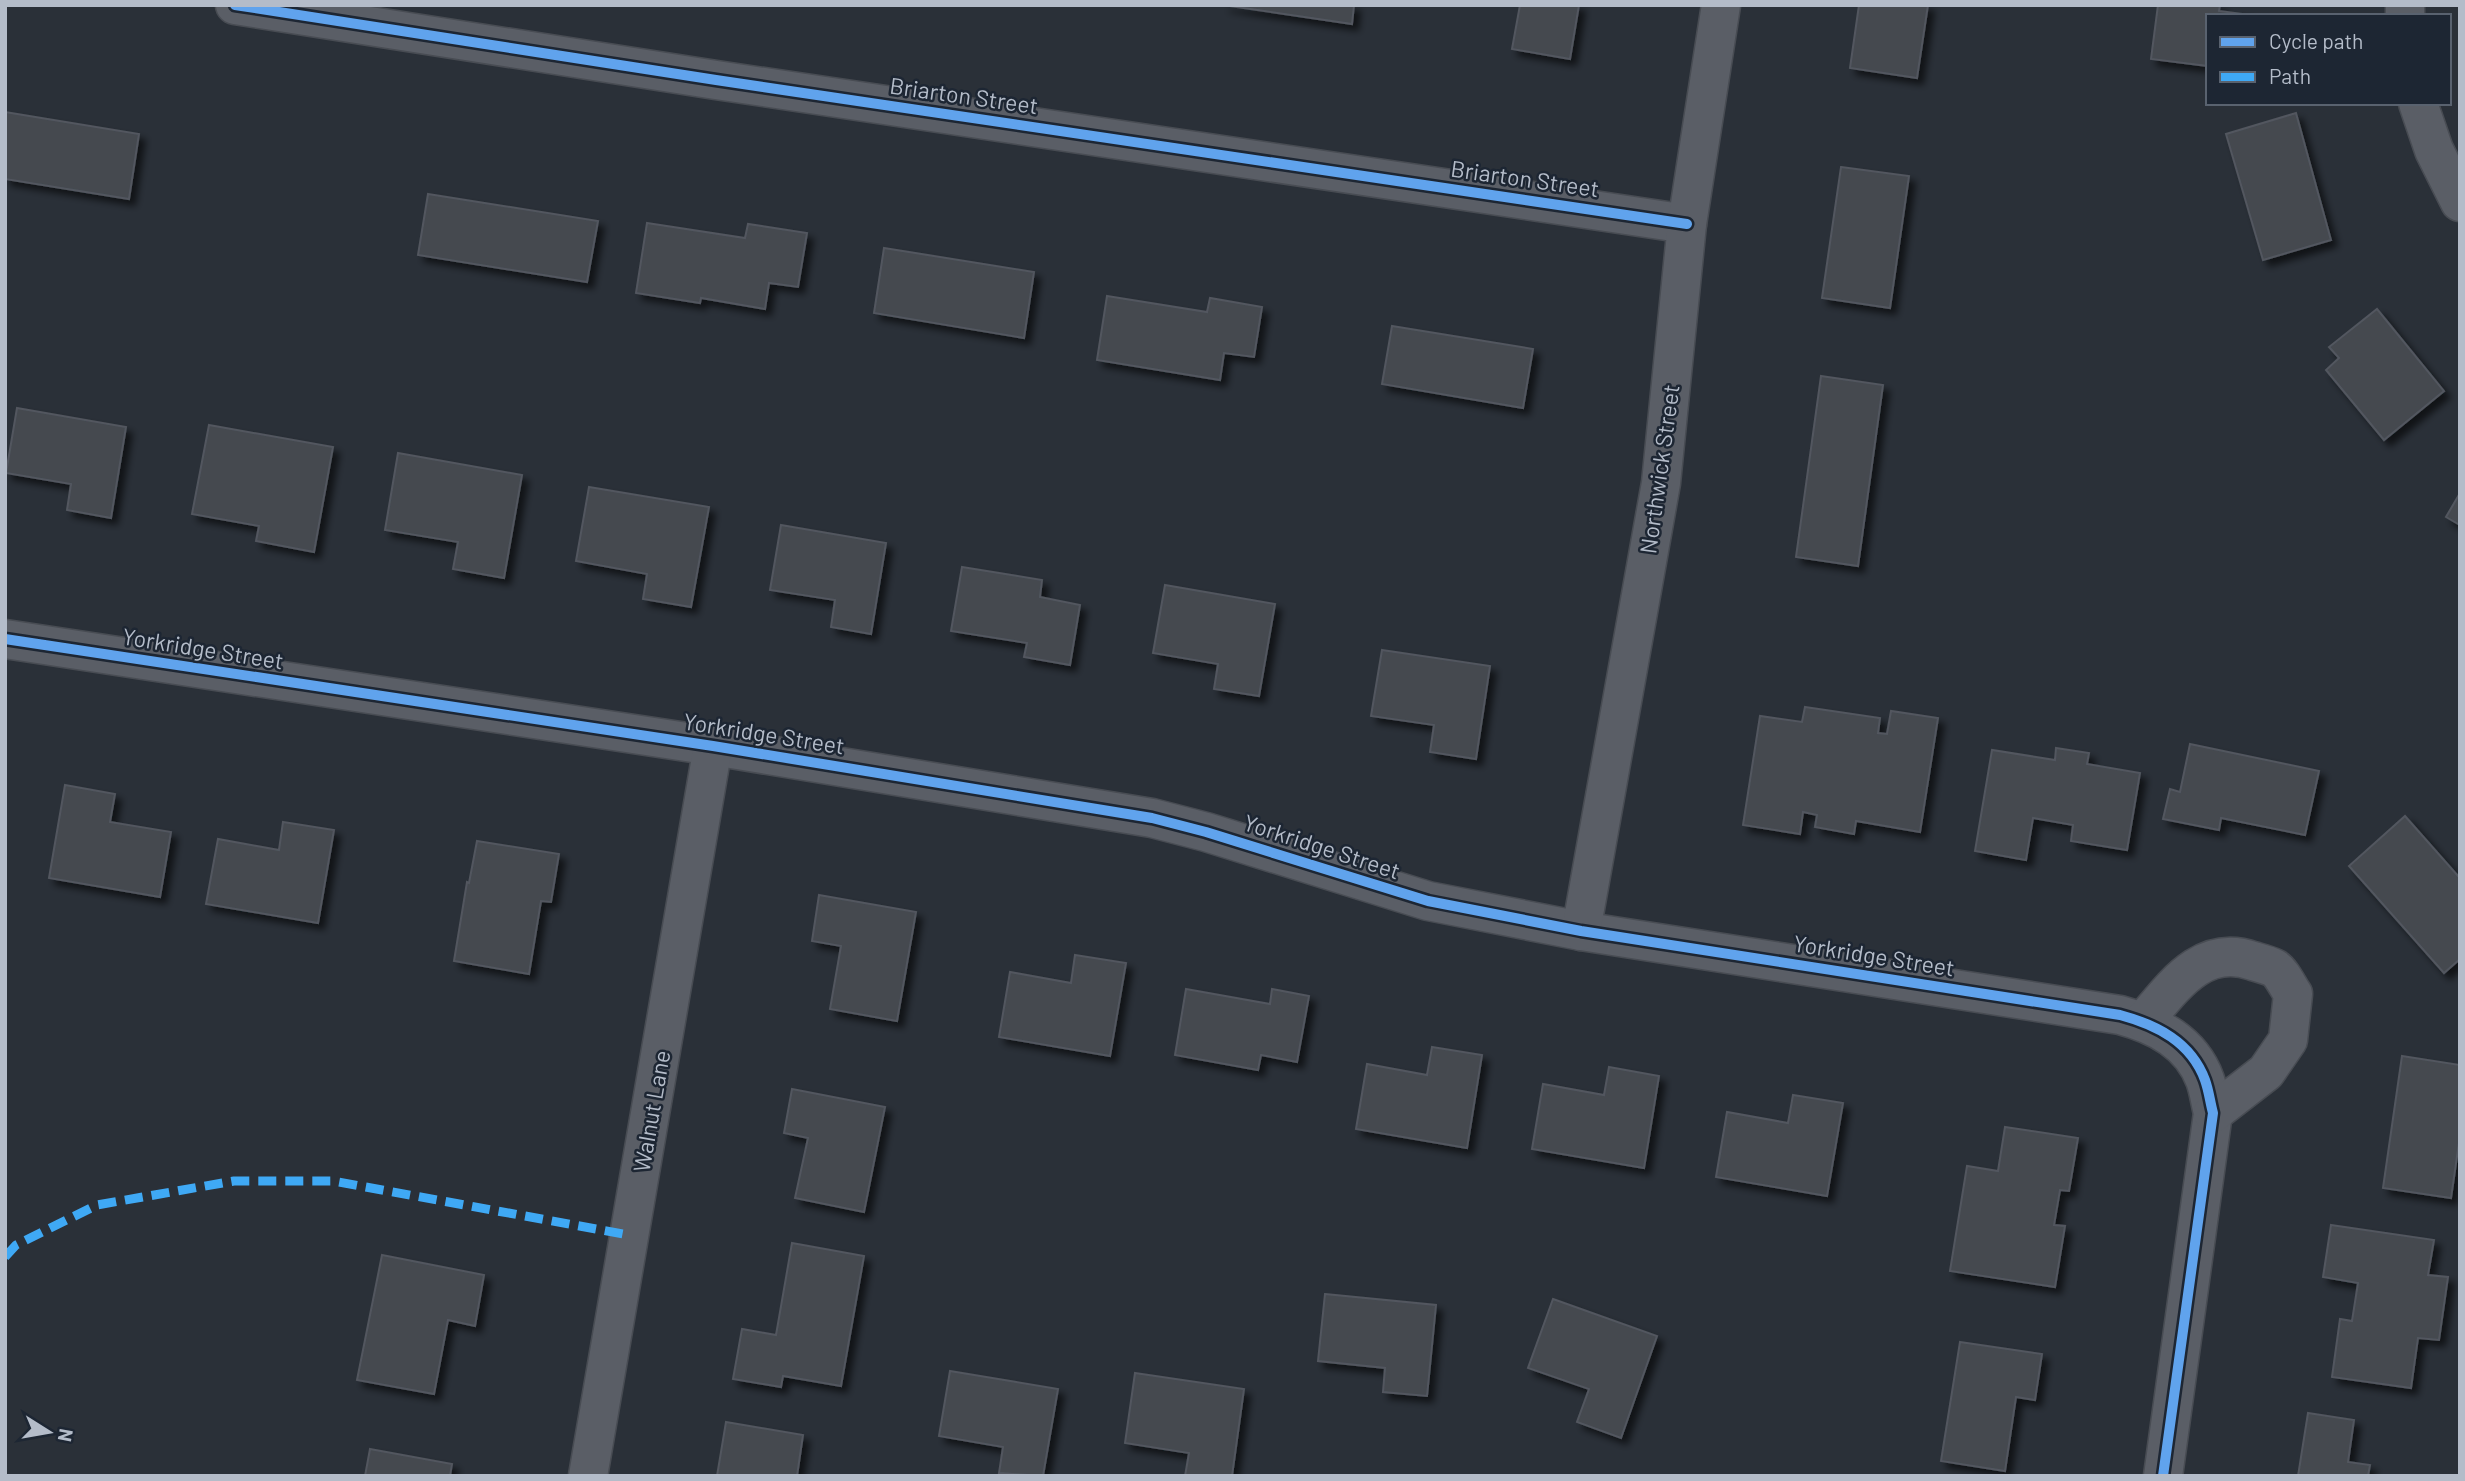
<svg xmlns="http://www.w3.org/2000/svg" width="2465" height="1481" viewBox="0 0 2465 1481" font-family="Barlow,sans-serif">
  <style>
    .building { fill: #444950; stroke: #52575f; stroke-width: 2; filter: url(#shadow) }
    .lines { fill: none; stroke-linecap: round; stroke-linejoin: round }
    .street-casing { stroke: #484c53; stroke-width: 41 }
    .street { stroke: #5a5e66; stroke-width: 38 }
    .quiet { stroke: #3fa9f5; stroke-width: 9; stroke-dasharray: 18 9; stroke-linecap: butt }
    .cycleway-casing { stroke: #1d2633; stroke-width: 15 }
    .cycleway { stroke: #60a3ed; stroke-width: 10 }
    .labels { text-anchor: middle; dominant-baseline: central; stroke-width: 5; stroke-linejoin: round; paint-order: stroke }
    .street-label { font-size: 23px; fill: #b4bcc9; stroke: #1d2633 }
  </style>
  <defs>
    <filter id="shadow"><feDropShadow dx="6" dy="6" stdDeviation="3.5" flood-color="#0009"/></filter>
  </defs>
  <rect width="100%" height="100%" fill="#2a3038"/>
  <g class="building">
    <polygon points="1223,5 1354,5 1352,24"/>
    <polygon points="1520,5 1579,5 1570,59 1512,49"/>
    <polygon points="1859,5 1928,5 1917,78 1850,68"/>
    <polygon points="2158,5 2220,5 2219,11 2258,16 2208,16 2208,66 2151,59"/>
    <polygon points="5,112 139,134 129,199 5,179"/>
    <polygon points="2296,113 2331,240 2263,260 2226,134"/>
    <polygon points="1841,167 1909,176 1890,308 1822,298"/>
    <polygon points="428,194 598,221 587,282 418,255"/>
    <polygon points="647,223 745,238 748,224 807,233 798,287 769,283 765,309 701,298 700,303 636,293"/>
    <polygon points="884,248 1034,272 1024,338 874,313"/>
    <polygon points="1107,296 1207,312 1210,298 1262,307 1254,357 1224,353 1220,380 1097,360"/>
    <polygon points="2377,309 2444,391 2384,440 2326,370 2339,358 2329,347"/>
    <polygon points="1392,326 1533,349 1523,408 1382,384"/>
    <polygon points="1821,376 1883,385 1858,566 1796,557"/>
    <polygon points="17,408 126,427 111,518 67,510 71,484 6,473"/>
    <polygon points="209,425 333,447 314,552 256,541 259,526 192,514"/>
    <polygon points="398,453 522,475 504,578 453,569 458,542 385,530"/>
    <polygon points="589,487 709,507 691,607 643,599 647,574 576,561"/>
    <polygon points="2460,493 2460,525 2446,517"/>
    <polygon points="781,525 886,543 871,634 831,627 835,600 770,590"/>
    <polygon points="962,567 1042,580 1040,597 1080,605 1070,665 1024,657 1027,643 951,631"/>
    <polygon points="1165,585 1275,604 1259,696 1214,689 1218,664 1153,653"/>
    <polygon points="1382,650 1490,666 1476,759 1430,752 1434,725 1371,716"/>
    <polygon points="1805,707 1880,718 1878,733 1887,734 1891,711 1938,718 1920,832 1856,821 1854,834 1815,827 1817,815 1803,812 1800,834 1743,825 1760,716 1802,722"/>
    <polygon points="2190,744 2319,771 2305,835 2221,818 2219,830 2163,819 2170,789 2180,792"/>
    <polygon points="2056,748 2089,753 2087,764 2140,773 2127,850 2071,841 2073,825 2033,818 2026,860 1975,851 1992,750 2055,760"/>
    <polygon points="65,785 115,794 110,822 171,832 160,897 49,878"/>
    <polygon points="2405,816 2458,876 2460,875 2460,959 2444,973 2349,866"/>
    <polygon points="283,822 334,830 318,923 206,904 218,839 279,850"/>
    <polygon points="477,841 559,854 551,902 541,901 529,974 454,961 467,882 469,883"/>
    <polygon points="819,895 916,912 897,1021 830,1009 841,946 812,941"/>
    <polygon points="1075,955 1126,963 1110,1056 999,1037 1010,972 1071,983"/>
    <polygon points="1186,989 1270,1004 1272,989 1309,996 1297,1062 1261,1055 1258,1070 1175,1055"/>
    <polygon points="1432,1047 1482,1055 1467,1148 1356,1129 1367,1064 1427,1075"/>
    <polygon points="2402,1056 2460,1065 2460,1136 2451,1198 2383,1188"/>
    <polygon points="1609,1067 1659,1076 1644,1168 1532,1149 1543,1084 1604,1095"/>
    <polygon points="792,1089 885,1107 864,1212 795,1198 808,1138 784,1133"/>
    <polygon points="1793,1095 1843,1103 1827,1196 1716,1177 1727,1112 1788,1123"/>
    <polygon points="2005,1127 2078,1138 2069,1191 2060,1190 2054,1225 2065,1226 2055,1287 1950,1271 1967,1166 1998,1171"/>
    <polygon points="2331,1225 2434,1240 2428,1275 2448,1277 2439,1340 2418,1338 2411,1388 2332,1377 2340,1319 2352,1321 2358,1283 2323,1277"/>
    <polygon points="792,1243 864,1256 841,1386 783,1376 781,1387 733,1379 742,1329 776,1335"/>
    <polygon points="382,1255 484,1275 475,1326 448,1320 434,1394 357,1380"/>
    <polygon points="1325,1294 1436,1305 1427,1396 1383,1392 1385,1368 1318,1361"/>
    <polygon points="1553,1299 1657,1336 1621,1438 1577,1422 1589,1389 1528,1368"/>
    <polygon points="1960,1342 2042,1354 2035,1400 2016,1397 2005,1471 1941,1461"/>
    <polygon points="950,1371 1058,1389 1043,1476 999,1473 1003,1447 939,1436"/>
    <polygon points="1135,1373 1244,1389 1232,1476 1185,1476 1189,1453 1125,1443"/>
    <polygon points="2308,1413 2354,1420 2348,1462 2370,1465 2368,1476 2298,1476"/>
    <polygon points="726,1422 803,1435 797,1476 717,1476"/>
    <polygon points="370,1449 452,1464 450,1476 365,1476"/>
  </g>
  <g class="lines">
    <g class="street-casing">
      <g id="street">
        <polyline points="235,5 716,80 1687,224"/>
        <polyline points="2405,5 2405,16"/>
        <polyline points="2418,103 2434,150 2460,202"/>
        <path d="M5 639 713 746 1152 818 1206 832 1428 901 1581 931 2120 1015C2157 1025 2191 1042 2205 1080 2209 1091 2210 1102 2213 1113L2163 1476"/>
        <polyline points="1581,931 1661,483 1687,224 1721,5"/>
        <path d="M2144 1021C2173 987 2202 943 2253 961 2260 963 2268 965 2274 968 2282 973 2288 987 2293 994L2288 1040 2266 1072 2213 1113"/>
        <polyline points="588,1476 713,746"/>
      </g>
    </g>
    <use href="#street" class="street"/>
    <polyline class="quiet" points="5,1257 16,1245 97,1205 234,1181 333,1181 629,1235"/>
    <g class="cycleway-casing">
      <g id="cycleway">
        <polyline points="235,5 716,80 1687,224"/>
        <path d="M5 639 713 746 1152 818 1206 832 1428 901 1581 931 2120 1015C2157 1025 2191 1042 2205 1080 2209 1091 2210 1102 2213 1113L2163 1476"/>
      </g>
    </g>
    <use href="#cycleway" class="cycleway"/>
  </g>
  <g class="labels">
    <g class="street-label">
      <text transform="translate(964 95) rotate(8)">Briarton Street</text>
      <text transform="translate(1525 178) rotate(8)">Briarton Street</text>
      <text transform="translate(1659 469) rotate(-82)">Northwick Street</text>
      <text transform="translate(203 648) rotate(9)">Yorkridge Street</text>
      <text transform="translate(764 733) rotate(9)">Yorkridge Street</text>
      <text transform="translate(1322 846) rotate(18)">Yorkridge Street</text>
      <text transform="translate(1874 955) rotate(9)">Yorkridge Street</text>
      <text transform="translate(651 1111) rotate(-80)">Walnut Lane</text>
    </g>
  </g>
  <rect width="2465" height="1481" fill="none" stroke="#b4bcc9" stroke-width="14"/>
  <rect x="2206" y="14" width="245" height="91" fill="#1d2633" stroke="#59626f" stroke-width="2"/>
  <rect x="2220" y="37" width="35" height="10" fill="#60a3ed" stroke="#59626f" stroke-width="2"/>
  <text x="2269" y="49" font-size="21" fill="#b4bcc9">Cycle path</text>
  <rect x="2220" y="72" width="35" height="10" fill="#3fa9f5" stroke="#59626f" stroke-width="2"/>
  <text x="2269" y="84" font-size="21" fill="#b4bcc9">Path</text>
  <g transform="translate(49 1432) rotate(101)" stroke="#1d2633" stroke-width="5" paint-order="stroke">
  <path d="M0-5L12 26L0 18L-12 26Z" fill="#b4bcc9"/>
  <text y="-10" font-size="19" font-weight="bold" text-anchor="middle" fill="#b4bcc9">N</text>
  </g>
</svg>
